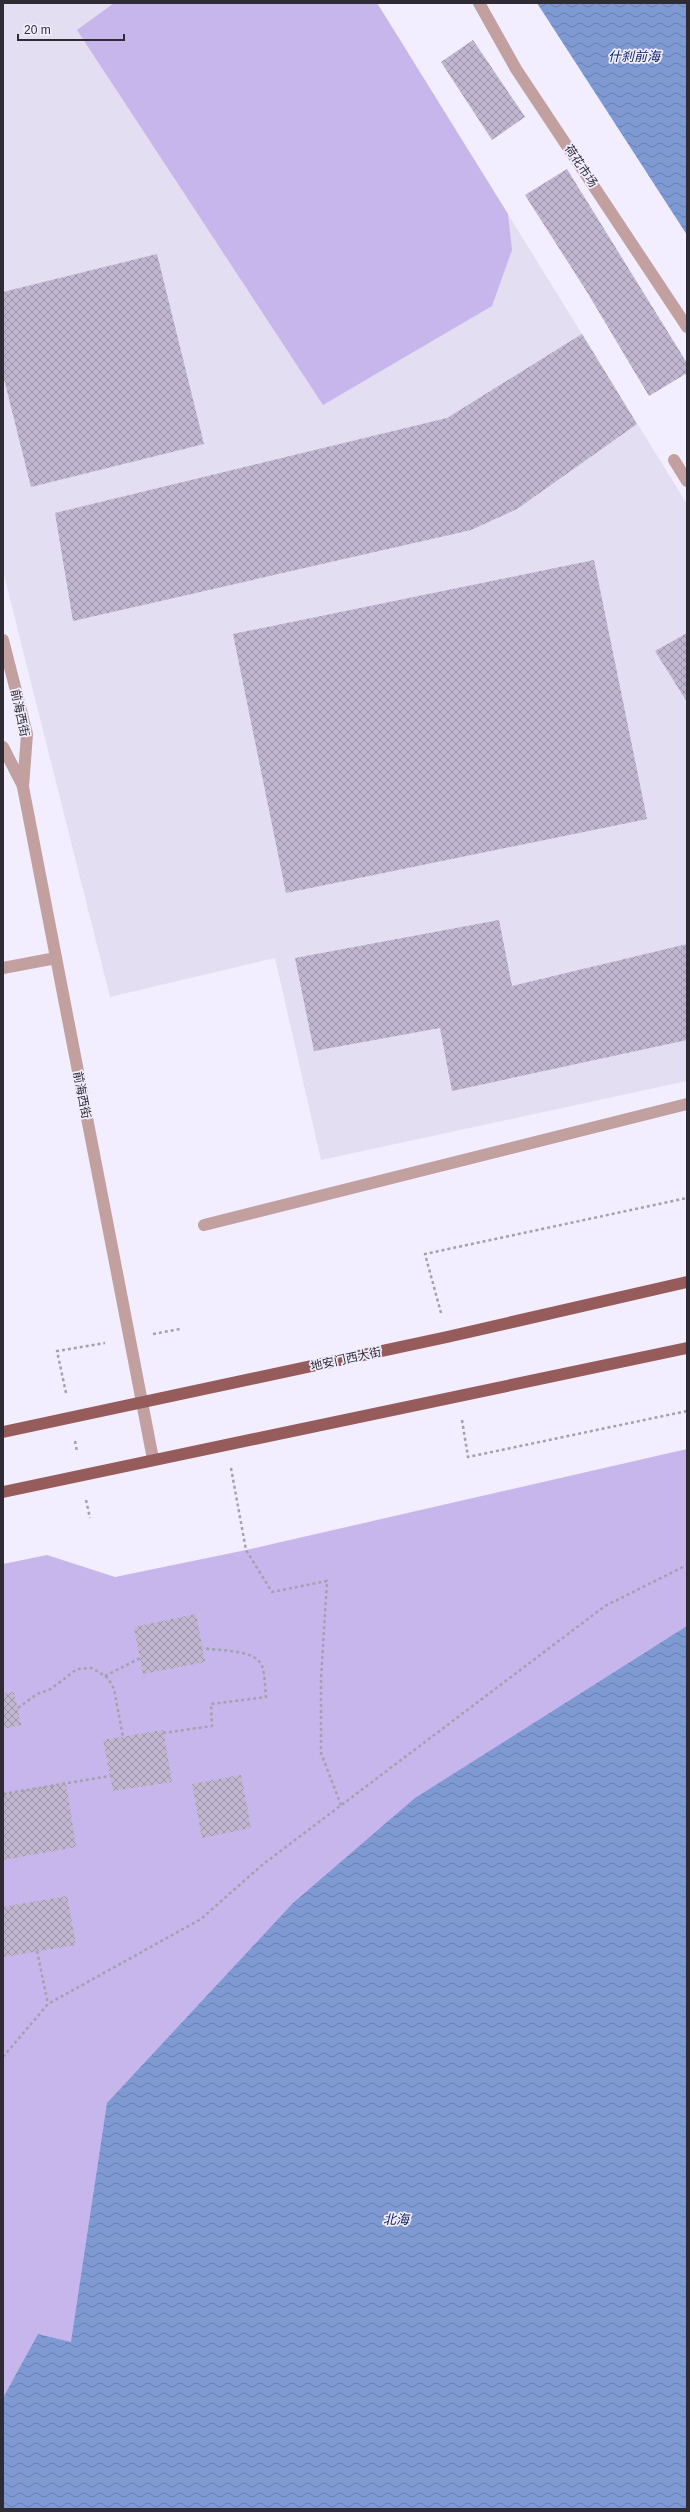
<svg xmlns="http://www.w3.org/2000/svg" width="690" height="2512" viewBox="0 0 690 2512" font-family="Arial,'Noto Sans SC',sans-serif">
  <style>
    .built { fill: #e3def2 }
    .park { fill: #c7b6ec }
    .water { fill: url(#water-waves) }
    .building { fill: url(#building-cross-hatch) }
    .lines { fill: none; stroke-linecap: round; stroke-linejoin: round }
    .path { stroke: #a4a0ae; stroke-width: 2.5; stroke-dasharray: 3 3; stroke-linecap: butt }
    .minor { stroke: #c2a09f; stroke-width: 12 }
    .major { stroke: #965c5c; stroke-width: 12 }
    .labels { text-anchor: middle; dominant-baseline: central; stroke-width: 3.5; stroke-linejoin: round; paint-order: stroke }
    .street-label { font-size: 12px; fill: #2e2b35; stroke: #f3eeff }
    .water-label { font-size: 13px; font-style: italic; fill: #0a2264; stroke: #f3eeff }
  </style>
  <defs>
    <pattern id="water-waves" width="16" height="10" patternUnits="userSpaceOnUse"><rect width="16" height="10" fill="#7f9ad3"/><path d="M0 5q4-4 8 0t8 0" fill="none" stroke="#687eac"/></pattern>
    <pattern id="building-cross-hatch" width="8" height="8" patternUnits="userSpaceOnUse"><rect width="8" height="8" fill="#c1b6cf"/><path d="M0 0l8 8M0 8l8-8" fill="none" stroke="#9d94a9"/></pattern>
  </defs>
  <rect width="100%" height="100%" fill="#f3eeff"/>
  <polygon class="built" points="3,3 377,3 396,33 687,504 687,1081 321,1160 275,958 110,997 3,571"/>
  <g class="park">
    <polygon points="114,3 377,3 508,214 512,250 492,306 323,405 77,30"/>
    <polygon points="687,1449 687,2509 3,2509 3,1564 47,1555 115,1577 246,1550"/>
  </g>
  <g class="water">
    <polygon points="537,3 687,3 687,235"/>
    <polygon points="687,1626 687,2509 3,2509 3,2398 38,2334 71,2342 107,2103 293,1903 415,1798"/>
  </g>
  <g class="building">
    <polygon points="473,40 525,117 492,140 441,62"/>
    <polygon points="567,169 687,363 687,373 649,396 587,292 525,195"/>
    <polygon points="157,254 204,444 31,487 3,375 3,292"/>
    <polygon points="582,334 637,424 517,509 471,530 73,621 55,513 447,418"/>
    <polygon points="594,560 647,819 286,893 233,634"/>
    <polygon points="687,633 687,702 655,651"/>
    <polygon points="499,920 512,986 687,944 687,1040 452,1091 440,1028 314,1051 295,958"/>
    <polygon points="196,1614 205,1662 143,1674 134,1627"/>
    <polygon points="14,1692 21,1725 3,1729 3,1694"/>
    <polygon points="163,1730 172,1782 113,1791 103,1740"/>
    <polygon points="241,1775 251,1828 202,1838 192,1784"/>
    <polygon points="66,1783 76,1847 3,1860 3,1794"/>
    <polygon points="67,1896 76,1945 3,1957 3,1907"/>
  </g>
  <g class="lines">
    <g class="path">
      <polyline points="441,1313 425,1254 687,1198"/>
      <polyline points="153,1334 180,1329"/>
      <polyline points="66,1393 57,1351 105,1343"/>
      <polyline points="462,1420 468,1457 687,1411"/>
      <polyline points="75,1441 77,1452"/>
      <polyline points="231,1468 246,1550 272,1592 327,1581 321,1679 321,1753 341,1805"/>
      <polyline points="86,1500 90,1518"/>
      <polyline points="105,1676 140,1658"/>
      <polyline points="18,1708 37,1694 51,1689 77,1669 92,1668 108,1678 114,1689 123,1737"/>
      <path d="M163 1733 212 1726 211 1704 266 1697C265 1687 265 1675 262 1666 256 1649 218 1651 203 1648"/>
      <polyline points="3,1794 110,1776"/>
      <polyline points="37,1951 48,2004"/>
      <polyline points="3,2057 48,2004 201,1919 262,1865 605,1606 687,1565"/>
    </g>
    <g class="minor">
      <polyline points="479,3 516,69 687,327"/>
      <polyline points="674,460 687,481"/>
      <polyline points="3,640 27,734 23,787 153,1459"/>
      <polyline points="3,747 23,786"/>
      <polyline points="3,968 56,958"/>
      <polyline points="204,1225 687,1104"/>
    </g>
    <g class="major">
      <polyline points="3,1432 447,1337 687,1282"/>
      <polyline points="3,1492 687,1348"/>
    </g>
  </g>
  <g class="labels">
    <g class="street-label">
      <text transform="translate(581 166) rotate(56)">荷花市场</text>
      <text transform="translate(20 713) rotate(78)">前海西街</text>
      <text transform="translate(82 1095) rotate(79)">前海西街</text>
      <text transform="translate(346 1359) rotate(-12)">地安门西大街</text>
    </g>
    <g class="water-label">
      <text x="634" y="56">什刹前海</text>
      <text x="396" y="2219">北海</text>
    </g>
  </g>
  <rect width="690" height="2512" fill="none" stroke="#2e2b35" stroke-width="8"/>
  <path d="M18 34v6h106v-6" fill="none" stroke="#2e2b35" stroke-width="2"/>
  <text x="24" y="34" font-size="12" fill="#2e2b35" stroke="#f3eeff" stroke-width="3" paint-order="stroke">20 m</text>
</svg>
